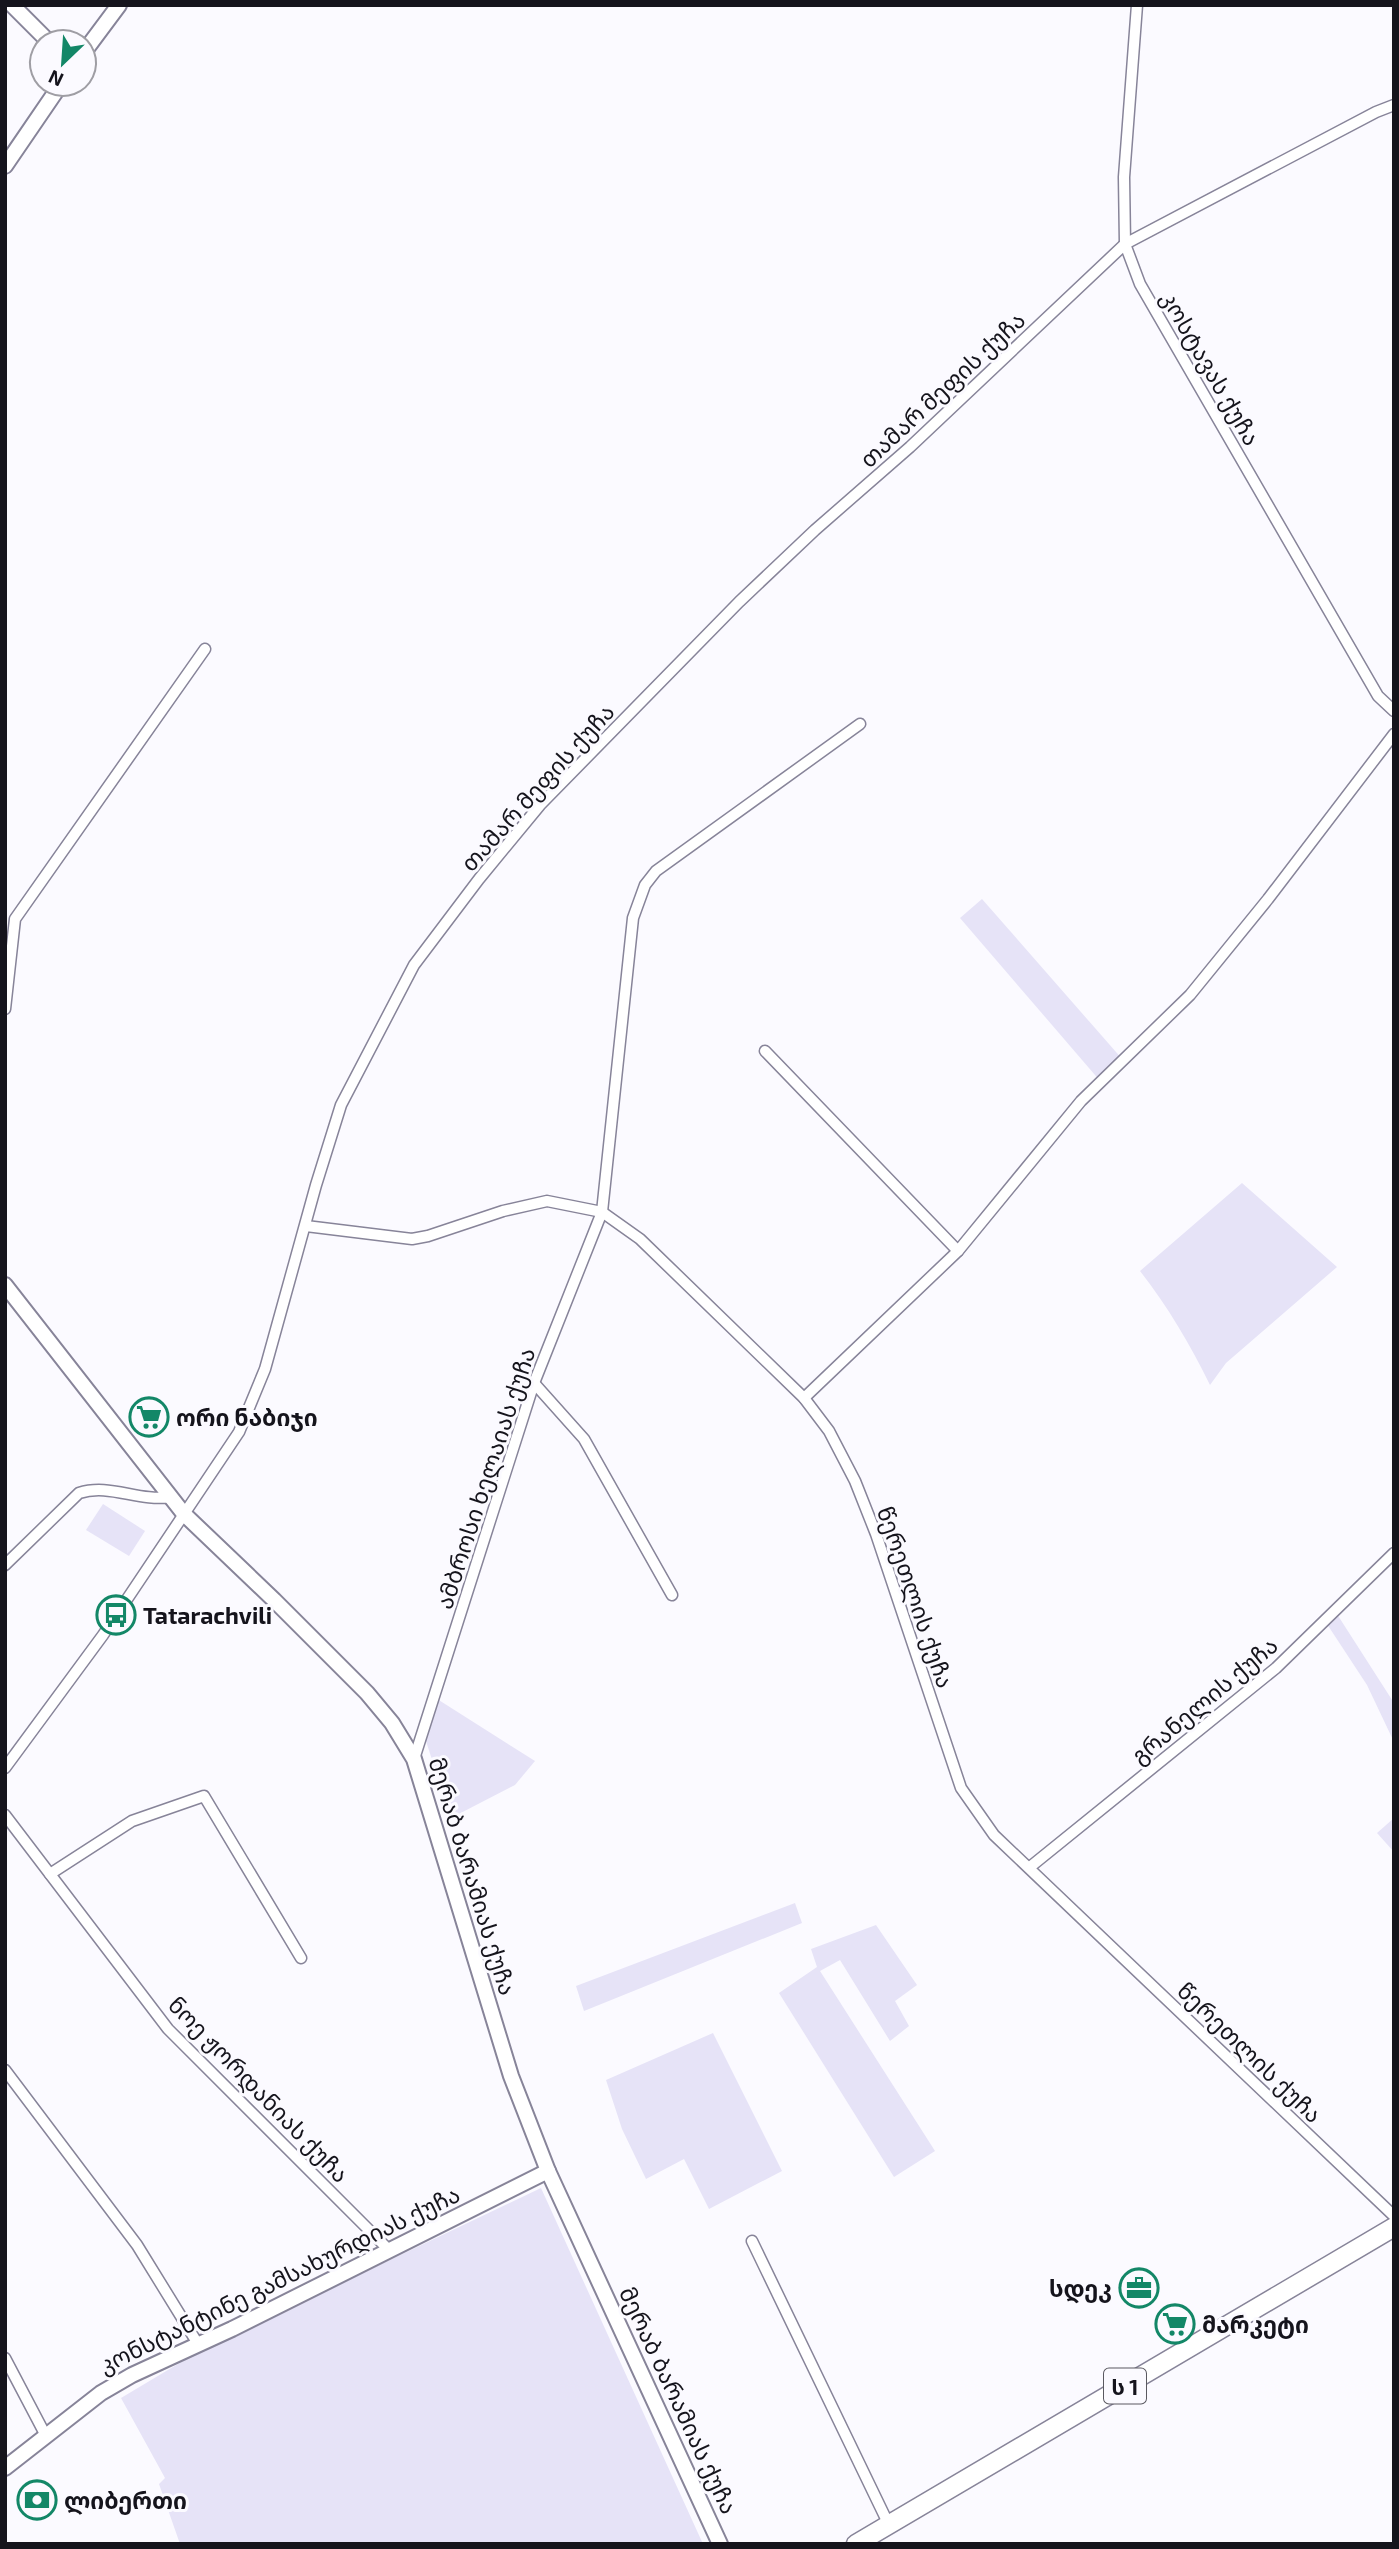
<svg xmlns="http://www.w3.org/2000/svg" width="1399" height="2549" viewBox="0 0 1399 2549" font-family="'Exo 2','Noto Sans Georgian',sans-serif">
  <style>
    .green { fill: #e6e3f7 }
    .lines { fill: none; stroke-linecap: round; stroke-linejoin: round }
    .street-casing { stroke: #878499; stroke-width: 13 }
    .secondary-casing { stroke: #878499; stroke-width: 18 }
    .highway-casing { stroke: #878499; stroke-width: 21 }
    .street { stroke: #fff; stroke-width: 10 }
    .secondary { stroke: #fff; stroke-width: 14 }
    .highway { stroke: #fff; stroke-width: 18 }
    .labels { text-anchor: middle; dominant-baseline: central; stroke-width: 6; stroke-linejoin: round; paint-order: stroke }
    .shield { fill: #fbfaff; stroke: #5a5960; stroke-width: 2 }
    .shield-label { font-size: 21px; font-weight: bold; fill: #15141c }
    .street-label { font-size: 23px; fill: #15141c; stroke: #fbfaff }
    .poi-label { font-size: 23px; font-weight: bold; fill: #15141c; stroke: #fbfaff; text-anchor: start }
  </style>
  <rect width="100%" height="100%" fill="#fbfaff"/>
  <g class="green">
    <polygon points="982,899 1123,1060 1101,1082 960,918"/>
    <path d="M1242 1183 1337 1267 1226 1363 1210 1385C1190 1344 1168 1307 1140 1271Z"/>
    <polygon points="103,1504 145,1531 129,1556 86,1530"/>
    <polygon points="1335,1611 1394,1703 1394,1742 1367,1685 1325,1621"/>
    <polygon points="434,1697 535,1761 515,1785 451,1818 423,1732"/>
    <polygon points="1394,1818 1394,1852 1377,1833"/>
    <polygon points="795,1903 802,1923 584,2011 576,1986"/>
    <polygon points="876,1925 917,1985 895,2001 909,2026 890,2041 840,1960 820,1971 935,2151 894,2177 779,1993 817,1967 811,1949"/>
    <polygon points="713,2033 782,2171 709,2209 684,2159 646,2179 622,2129 606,2080"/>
    <polygon points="541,2188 703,2544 180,2544 159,2484 165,2478 121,2398 203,2349"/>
  </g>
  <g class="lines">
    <g class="street-casing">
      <g id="street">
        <polyline points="1137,5 1124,177 1125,244 1140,284 1378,696 1394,711"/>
        <polyline points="5,1009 15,919 205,649"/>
        <polyline points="765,1051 958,1251"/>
        <polyline points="306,1226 412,1239 428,1236 503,1211 547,1201 602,1212 640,1239 804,1398 829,1431 855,1481 876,1534 961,1788 994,1835 1394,2216"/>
        <polyline points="534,1383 584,1439 672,1595"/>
        <polyline points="804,1398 958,1251 1081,1101 1190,995 1268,899 1394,734"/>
        <path d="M5 1565 79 1493C110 1483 138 1502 171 1497"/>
        <polyline points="414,1759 534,1383 602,1212 633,918 645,885 656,871 860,724"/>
        <polyline points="5,1768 103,1635 239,1432 265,1369 316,1185 341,1105 414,965 479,879 540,805 739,602 815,530 910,447 1125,244 1376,112 1394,105"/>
        <polyline points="5,1815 168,2029 389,2250"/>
        <polyline points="1030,1867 1276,1668 1394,1553"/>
        <polyline points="50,1874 132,1821 204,1796 301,1958"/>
        <polyline points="5,2070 137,2245 198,2344"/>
        <polyline points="752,2241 889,2525"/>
        <polyline points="5,2358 46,2436"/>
      </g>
    </g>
    <g class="secondary-casing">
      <g id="secondary">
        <polyline points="12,5 49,42"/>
        <polyline points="84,52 119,5"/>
        <polyline points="5,166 61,84"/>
        <polyline points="5,1285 184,1514 274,1600 367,1693 392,1723 414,1759 511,2076 548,2171 720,2544"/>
        <polyline points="5,2468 101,2393 132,2375 232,2329 548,2171"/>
      </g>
    </g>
    <g class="highway-casing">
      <polyline id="highway" points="856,2544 1394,2227"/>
    </g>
    <use href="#street" class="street"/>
    <use href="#secondary" class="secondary"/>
    <use href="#highway" class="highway"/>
  </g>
  <defs>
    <g id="supermarket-ring" transform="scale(2.0125)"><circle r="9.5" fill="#fbfaff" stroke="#138767" stroke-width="1.5"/><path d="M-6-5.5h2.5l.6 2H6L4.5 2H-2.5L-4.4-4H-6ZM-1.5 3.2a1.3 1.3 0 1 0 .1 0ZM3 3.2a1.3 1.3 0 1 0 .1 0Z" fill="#138767"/></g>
    <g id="bus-ring" transform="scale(2.0125)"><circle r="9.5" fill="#fbfaff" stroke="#138767" stroke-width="1.5"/><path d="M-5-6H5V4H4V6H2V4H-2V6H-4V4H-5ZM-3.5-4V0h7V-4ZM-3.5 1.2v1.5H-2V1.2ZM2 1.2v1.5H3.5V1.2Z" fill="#138767"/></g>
    <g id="office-ring" transform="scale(2.0125)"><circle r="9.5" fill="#fbfaff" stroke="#138767" stroke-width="1.5"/><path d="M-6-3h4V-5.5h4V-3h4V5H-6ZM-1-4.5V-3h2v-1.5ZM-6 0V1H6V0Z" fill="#138767"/></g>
    <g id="bank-ring" transform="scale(2.0125)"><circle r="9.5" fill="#fbfaff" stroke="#138767" stroke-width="1.5"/><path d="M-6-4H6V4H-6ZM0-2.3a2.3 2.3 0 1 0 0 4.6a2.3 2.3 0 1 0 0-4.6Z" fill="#138767"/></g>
  </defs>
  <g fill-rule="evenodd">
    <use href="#supermarket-ring" x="149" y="1417"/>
    <use href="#bus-ring" x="116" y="1615"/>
    <use href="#office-ring" x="1139" y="2288"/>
    <use href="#supermarket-ring" x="1175" y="2324"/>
    <use href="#bank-ring" x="37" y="2500"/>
  </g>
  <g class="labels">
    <rect class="shield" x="1104" y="2368.5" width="42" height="35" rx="5"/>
    <g class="shield-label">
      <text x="1125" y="2386">ს 1</text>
    </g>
    <g class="street-label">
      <text transform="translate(1211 368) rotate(60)">კოსტავას ქუჩა</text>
      <text transform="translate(942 389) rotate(-43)">თამარ მეფის ქუჩა</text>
      <text transform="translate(537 787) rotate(-48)">თამარ მეფის ქუჩა</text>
      <text transform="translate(485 1478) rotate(-72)">ამბროსი ხელაიას ქუჩა</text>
      <text transform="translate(916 1597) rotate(71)">წერეთლის ქუჩა</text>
      <text transform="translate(1204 1700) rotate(-40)">გრანელის ქუჩა</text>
      <text transform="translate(473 1876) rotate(73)">მერაბ ბარამიას ქუჩა</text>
      <text transform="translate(1250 2052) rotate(44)">წერეთლის ქუჩა</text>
      <text transform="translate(259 2089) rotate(46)">ნოე ჟორდანიას ქუჩა</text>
      <text transform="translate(279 2279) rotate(-26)">კონსტანტინე გამსახურდიას ქუჩა</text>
      <text transform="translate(679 2400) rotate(65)">მერაბ ბარამიას ქუჩა</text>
    </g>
    <g class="poi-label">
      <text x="176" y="1417">ორი ნაბიჯი</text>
      <text x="143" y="1615">Tatarachvili</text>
      <text x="1112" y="2288" text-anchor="end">სდეკ</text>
      <text x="1202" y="2324">მარკეტი</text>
      <text x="64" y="2500">ლიბერთი</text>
    </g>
  </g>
  <rect width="1399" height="2549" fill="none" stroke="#15141c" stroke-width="14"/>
  <g transform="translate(63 63) rotate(205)"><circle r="33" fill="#fbfaff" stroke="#9f9ea4" stroke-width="2"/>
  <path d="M0-5L12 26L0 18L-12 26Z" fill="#138767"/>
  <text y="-10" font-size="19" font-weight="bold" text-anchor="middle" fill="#15141c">N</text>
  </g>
</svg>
